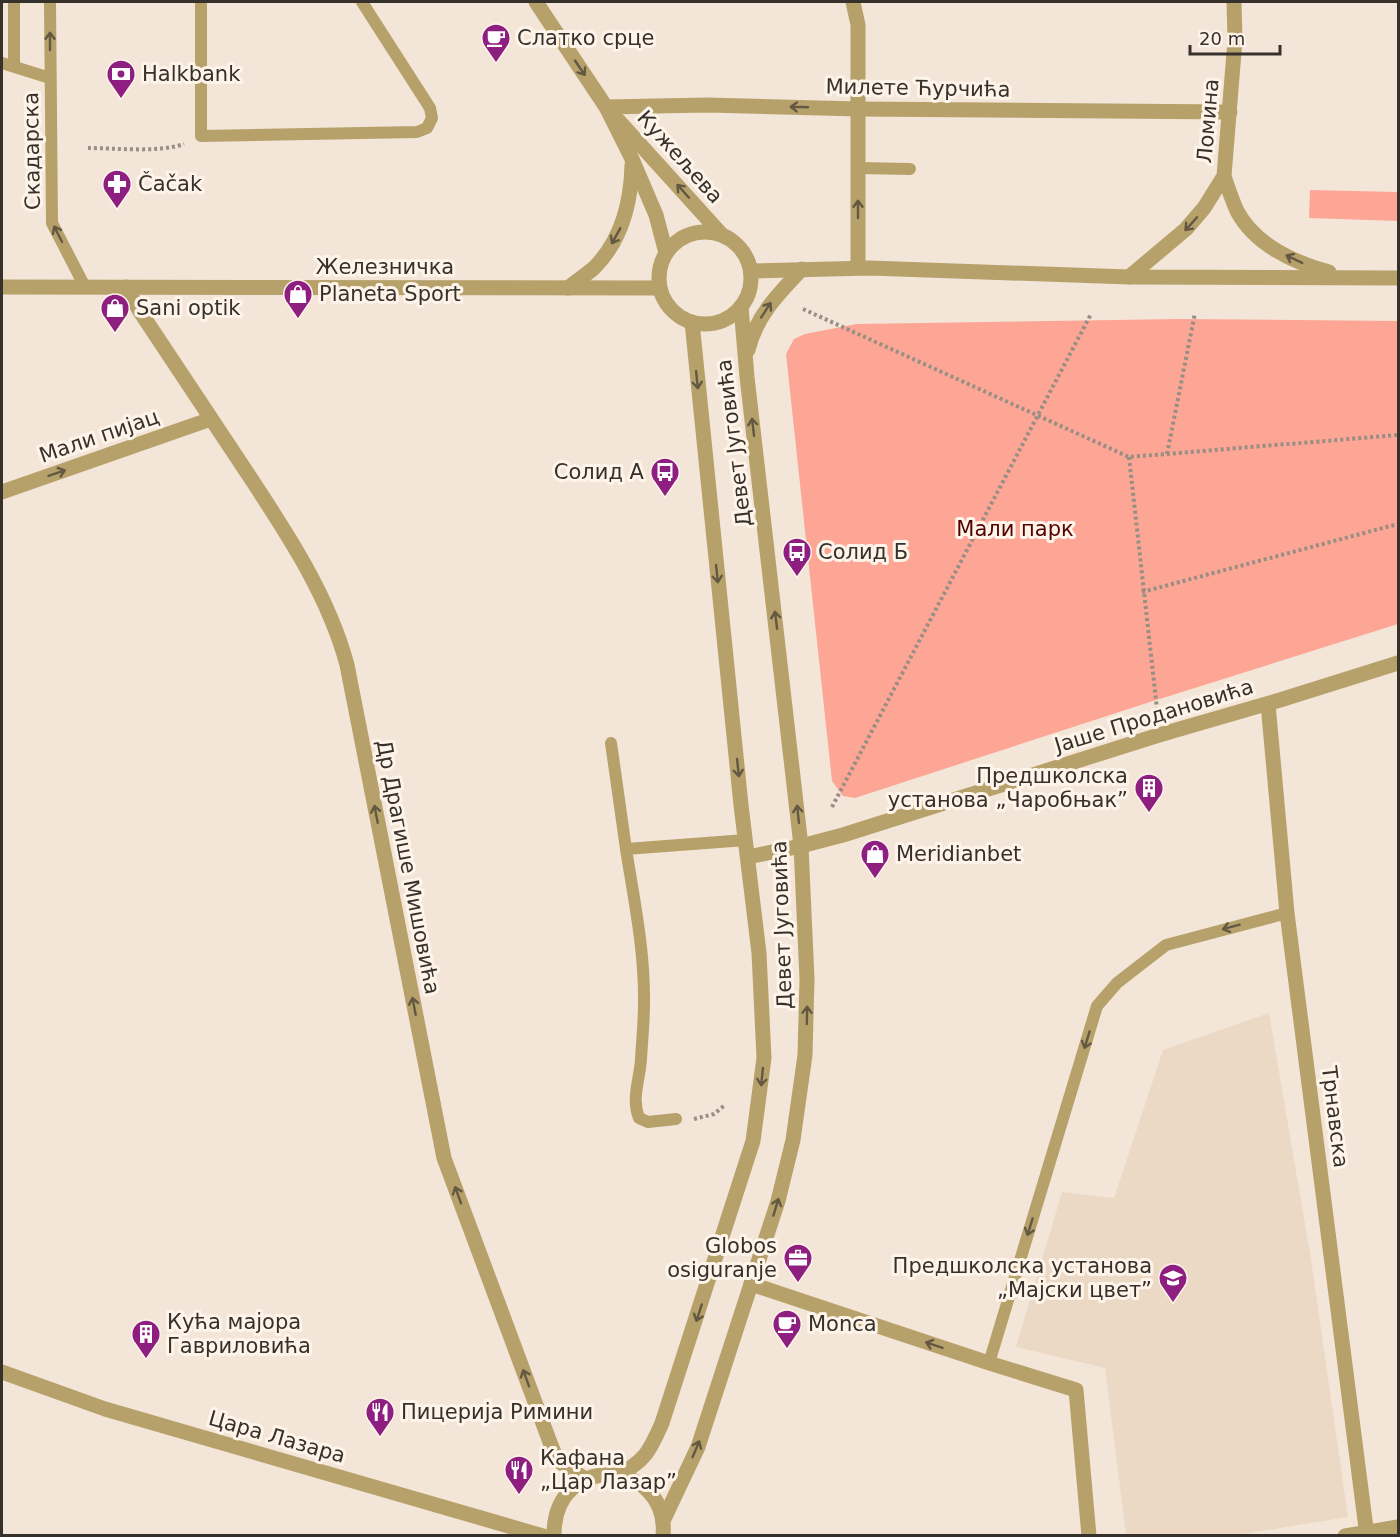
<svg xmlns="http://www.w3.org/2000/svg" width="1400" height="1537" viewBox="0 0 1400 1537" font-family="'DejaVu Sans',sans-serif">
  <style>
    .built { fill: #ecd9c5 }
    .green { fill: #fda695 }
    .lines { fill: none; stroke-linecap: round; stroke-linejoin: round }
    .path { stroke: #978e84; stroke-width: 4; stroke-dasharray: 3 3; stroke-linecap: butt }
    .service { stroke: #b7a16b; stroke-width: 12 }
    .minor { stroke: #b7a16b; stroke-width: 15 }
    .tertiary { stroke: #b7a16b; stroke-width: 15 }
    .oneway { stroke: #635841 }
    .labels { text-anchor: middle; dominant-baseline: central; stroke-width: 6; stroke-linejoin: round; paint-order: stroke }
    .poi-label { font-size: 21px; fill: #36312b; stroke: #fff4e9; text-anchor: start }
    .street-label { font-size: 21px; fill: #36312b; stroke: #fff4e9 }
    .park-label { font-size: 21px; fill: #530300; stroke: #fff4e9 }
  </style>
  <rect width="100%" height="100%" fill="#f3e6d8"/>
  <polygon class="built" points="1269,1013 1311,1259 1348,1517 1237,1535 1126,1535 1105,1368 1016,1347 1062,1192 1114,1198 1163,1050"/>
  <g class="green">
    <polygon points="1310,190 1398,192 1398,221 1309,218"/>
    <polygon points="1180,319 1398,321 1398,624 1147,703 855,798 843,796 832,781 786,354 794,339 805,334 856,324"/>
  </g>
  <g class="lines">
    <g class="path">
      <path d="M88 148C117 148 158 153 184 144"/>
      <polyline points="803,309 1129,457 1398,435"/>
      <polyline points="1167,454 1195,313"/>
      <polyline points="1129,457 1157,709"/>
      <polyline points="1142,592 1398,524"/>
      <polyline points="832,807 1091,314"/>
      <polyline points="694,1119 714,1114 725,1105"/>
    </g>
    <g class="service">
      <polyline points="14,2 14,66"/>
      <polyline points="50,2 52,223 85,287"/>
      <polyline points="201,2 201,136 417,132 427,128 432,118 430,108 362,2"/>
      <polyline points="2,63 50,78"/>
      <polyline points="858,168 910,169"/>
      <polyline points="611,743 626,849"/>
      <path d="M676 1119 648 1122 639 1118C631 1098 640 1079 641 1059 642 1041 644 1022 644 1004 645 952 634 900 626 849L746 840"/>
      <polyline points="989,1363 1097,1006 1117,983 1166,945 1287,913"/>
    </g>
    <g class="minor">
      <polyline points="536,2 606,107 632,159 656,215 666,253"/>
      <polyline points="853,2 858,25 858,267"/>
      <polyline points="606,107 707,105 858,109 1230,112"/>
      <polyline points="618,120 722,235"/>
      <path d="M1224 176C1228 188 1232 200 1237 211 1255 245 1295 263 1329 272"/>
      <circle cx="705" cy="278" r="46"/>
      <polyline points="751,271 870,268 1129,277 1398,278"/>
      <polyline points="1129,277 1186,229 1204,208 1224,176 1235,40 1234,2"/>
      <polyline points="2,287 660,288"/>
      <path d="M126 287 139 310C172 360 205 410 238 459 280 523 327 590 347 665L444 1158 551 1445 557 1460 585 1479"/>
      <path d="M568 288C576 281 586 275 594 268 622 240 631 203 632 165"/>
      <path d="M748 350C756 316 779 293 802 269"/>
      <polyline points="2,492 211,419"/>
      <polyline points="1268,704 1287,913 1367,1536"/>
      <polyline points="748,857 801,846 843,835 1159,735 1280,700 1398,663"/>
      <polyline points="751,1284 989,1363 1076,1390 1089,1536"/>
      <path d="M617 1475C645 1462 650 1450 662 1423L753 1141 764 1058 759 953 741 805 692 322"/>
      <polyline points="663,1521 698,1447 778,1201 793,1140 805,1055 807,979 801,846 747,377 741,307"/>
      <polyline points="1345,1536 1398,1527"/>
    </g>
    <g class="tertiary">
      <polyline points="2,1372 105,1409 543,1536"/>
      <path d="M554 1536C553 1450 670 1459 663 1536"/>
    </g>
  </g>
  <defs><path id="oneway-shaft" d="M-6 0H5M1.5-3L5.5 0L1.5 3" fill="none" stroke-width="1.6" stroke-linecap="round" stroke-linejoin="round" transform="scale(1.5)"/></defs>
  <g class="oneway">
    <use href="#oneway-shaft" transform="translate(50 41) rotate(-90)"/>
    <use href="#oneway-shaft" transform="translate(580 68) rotate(56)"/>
    <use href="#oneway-shaft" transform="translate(799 107) rotate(-178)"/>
    <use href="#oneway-shaft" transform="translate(683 191) rotate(-132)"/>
    <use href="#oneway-shaft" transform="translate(858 209) rotate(-90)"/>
    <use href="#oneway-shaft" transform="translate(1191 224) rotate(132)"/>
    <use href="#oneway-shaft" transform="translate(58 234) rotate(-117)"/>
    <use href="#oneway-shaft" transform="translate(616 236) rotate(119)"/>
    <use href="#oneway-shaft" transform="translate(1294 259) rotate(-154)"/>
    <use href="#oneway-shaft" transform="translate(766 310) rotate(-57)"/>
    <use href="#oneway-shaft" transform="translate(697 380) rotate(84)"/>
    <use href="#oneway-shaft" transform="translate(753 427) rotate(-97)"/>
    <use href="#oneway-shaft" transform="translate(57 473) rotate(-19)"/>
    <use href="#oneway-shaft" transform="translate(717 574) rotate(84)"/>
    <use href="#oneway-shaft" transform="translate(776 620) rotate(-97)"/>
    <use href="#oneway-shaft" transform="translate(738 768) rotate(84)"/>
    <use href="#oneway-shaft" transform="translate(376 814) rotate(-101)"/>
    <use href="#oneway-shaft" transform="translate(798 814) rotate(-96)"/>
    <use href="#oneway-shaft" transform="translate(1231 927) rotate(165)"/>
    <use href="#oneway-shaft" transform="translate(414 1006) rotate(-101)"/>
    <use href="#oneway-shaft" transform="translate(807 1015) rotate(-89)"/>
    <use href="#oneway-shaft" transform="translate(1087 1040) rotate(107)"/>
    <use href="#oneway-shaft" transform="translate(762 1077) rotate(96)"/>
    <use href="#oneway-shaft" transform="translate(458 1195) rotate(-110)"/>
    <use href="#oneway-shaft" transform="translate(776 1207) rotate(-73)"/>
    <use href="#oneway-shaft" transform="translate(1030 1227) rotate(107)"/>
    <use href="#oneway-shaft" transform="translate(699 1313) rotate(108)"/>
    <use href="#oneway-shaft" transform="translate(934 1345) rotate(-161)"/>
    <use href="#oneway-shaft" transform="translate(526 1378) rotate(-110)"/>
    <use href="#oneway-shaft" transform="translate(696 1449) rotate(-67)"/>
  </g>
  <defs>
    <g id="cafe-pin" transform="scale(1.5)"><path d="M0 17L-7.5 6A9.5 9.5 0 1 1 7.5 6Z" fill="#8e1e80" stroke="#fff4e9"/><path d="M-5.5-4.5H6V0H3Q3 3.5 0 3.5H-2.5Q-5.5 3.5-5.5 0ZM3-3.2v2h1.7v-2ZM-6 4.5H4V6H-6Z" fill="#fff"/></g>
    <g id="bank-pin" transform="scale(1.5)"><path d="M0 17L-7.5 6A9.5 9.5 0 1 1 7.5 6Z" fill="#8e1e80" stroke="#fff4e9"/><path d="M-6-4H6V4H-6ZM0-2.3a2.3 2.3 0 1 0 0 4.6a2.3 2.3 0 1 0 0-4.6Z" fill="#fff"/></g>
    <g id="pharmacy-pin" transform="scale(1.5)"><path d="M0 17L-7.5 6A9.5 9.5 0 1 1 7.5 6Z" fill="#8e1e80" stroke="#fff4e9"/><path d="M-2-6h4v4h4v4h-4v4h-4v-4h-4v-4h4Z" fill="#fff"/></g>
    <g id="shop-pin" transform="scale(1.5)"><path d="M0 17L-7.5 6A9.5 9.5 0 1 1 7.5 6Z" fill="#8e1e80" stroke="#fff4e9"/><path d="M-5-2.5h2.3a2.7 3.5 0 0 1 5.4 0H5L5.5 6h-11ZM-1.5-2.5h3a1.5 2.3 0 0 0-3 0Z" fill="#fff"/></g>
    <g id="bus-pin" transform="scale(1.5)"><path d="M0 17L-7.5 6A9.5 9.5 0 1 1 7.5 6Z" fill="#8e1e80" stroke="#fff4e9"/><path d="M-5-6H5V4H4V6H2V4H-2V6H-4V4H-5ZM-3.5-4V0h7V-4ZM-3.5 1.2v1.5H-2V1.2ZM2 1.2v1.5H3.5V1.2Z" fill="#fff"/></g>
    <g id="building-pin" transform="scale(1.5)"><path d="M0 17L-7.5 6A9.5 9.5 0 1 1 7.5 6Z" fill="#8e1e80" stroke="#fff4e9"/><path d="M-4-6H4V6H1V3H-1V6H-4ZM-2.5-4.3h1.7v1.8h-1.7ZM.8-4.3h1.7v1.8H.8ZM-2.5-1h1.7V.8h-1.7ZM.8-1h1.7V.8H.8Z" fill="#fff"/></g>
    <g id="office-pin" transform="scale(1.5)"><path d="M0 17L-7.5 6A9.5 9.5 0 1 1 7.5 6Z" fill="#8e1e80" stroke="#fff4e9"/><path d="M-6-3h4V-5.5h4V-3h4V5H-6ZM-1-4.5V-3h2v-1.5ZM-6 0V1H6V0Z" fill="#fff"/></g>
    <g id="school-pin" transform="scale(1.5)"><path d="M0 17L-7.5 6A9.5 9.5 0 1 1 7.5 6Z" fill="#8e1e80" stroke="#fff4e9"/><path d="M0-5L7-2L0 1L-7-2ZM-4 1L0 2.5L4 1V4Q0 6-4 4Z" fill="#fff"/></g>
    <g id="restaurant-pin" transform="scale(1.5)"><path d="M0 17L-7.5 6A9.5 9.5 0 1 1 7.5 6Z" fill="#8e1e80" stroke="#fff4e9"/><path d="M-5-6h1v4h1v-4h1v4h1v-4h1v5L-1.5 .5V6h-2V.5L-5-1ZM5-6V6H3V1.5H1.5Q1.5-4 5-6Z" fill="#fff"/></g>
  </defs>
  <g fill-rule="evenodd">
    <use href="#cafe-pin" x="496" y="38"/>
    <use href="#bank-pin" x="121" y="74"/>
    <use href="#pharmacy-pin" x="117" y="184"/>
    <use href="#shop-pin" x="298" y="294"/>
    <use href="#shop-pin" x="115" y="308"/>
    <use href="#bus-pin" x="665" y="472"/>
    <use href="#bus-pin" x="797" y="552"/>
    <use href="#building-pin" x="1149" y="788"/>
    <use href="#shop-pin" x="875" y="854"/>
    <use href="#office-pin" x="798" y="1258"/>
    <use href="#school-pin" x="1173" y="1278"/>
    <use href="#cafe-pin" x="787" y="1324"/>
    <use href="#building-pin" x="146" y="1334"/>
    <use href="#restaurant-pin" x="380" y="1412"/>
    <use href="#restaurant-pin" x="519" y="1470"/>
  </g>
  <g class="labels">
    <g class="poi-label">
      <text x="517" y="38">Слатко срце</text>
      <text x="142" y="74">Halkbank</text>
      <text x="138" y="184">Čačak</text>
      <text x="319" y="294">Planeta Sport</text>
      <text x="136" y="308">Sani optik</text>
      <text x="644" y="472" text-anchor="end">Солид А</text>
      <text x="818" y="552">Солид Б</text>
      <text x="1128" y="776" text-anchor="end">Предшколска<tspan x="1128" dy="24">установа „Чаробњак”</tspan></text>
      <text x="896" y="854">Meridianbet</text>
      <text x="777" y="1246" text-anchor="end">Globos<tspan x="777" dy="24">osiguranje</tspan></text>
      <text x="1152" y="1266" text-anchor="end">Предшколска установа<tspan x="1152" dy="24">„Мајски цвет”</tspan></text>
      <text x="167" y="1322">Кућа мајора<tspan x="167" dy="24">Гавриловића</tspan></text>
      <text x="808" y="1324">Monca</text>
      <text x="401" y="1412">Пицерија Римини</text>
      <text x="540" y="1458">Кафана<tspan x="540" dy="24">„Цар Лазар”</tspan></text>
    </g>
    <g class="street-label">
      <text transform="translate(918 88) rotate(1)">Милете Ћурчића</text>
      <text transform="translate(1208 121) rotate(-85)">Ломина</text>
      <text transform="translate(32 151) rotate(-91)">Скадарска</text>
      <text transform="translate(680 157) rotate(48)">Кужељева</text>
      <text x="385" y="267">Железничка</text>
      <text transform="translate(99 436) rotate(-19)">Мали пијац</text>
      <text transform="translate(734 443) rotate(-97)">Девет Југовића</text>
      <text transform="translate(1154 716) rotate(-17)">Јаше Продановића</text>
      <text transform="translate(408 867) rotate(79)">Др Драгише Мишовића</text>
      <text transform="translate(782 925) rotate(-92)">Девет Југовића</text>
      <text transform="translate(1335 1117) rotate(83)">Трнавска</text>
      <text transform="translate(277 1437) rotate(16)">Цара Лазара</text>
    </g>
    <g class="park-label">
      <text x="1015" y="529">Мали парк</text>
    </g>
  </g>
  <rect width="1400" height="1537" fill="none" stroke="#36312b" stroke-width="6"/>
  <path d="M1190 45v9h90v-9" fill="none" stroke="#36312b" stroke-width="3"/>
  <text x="1199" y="45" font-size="18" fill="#36312b" stroke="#fff4e9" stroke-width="4.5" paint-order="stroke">20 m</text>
</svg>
